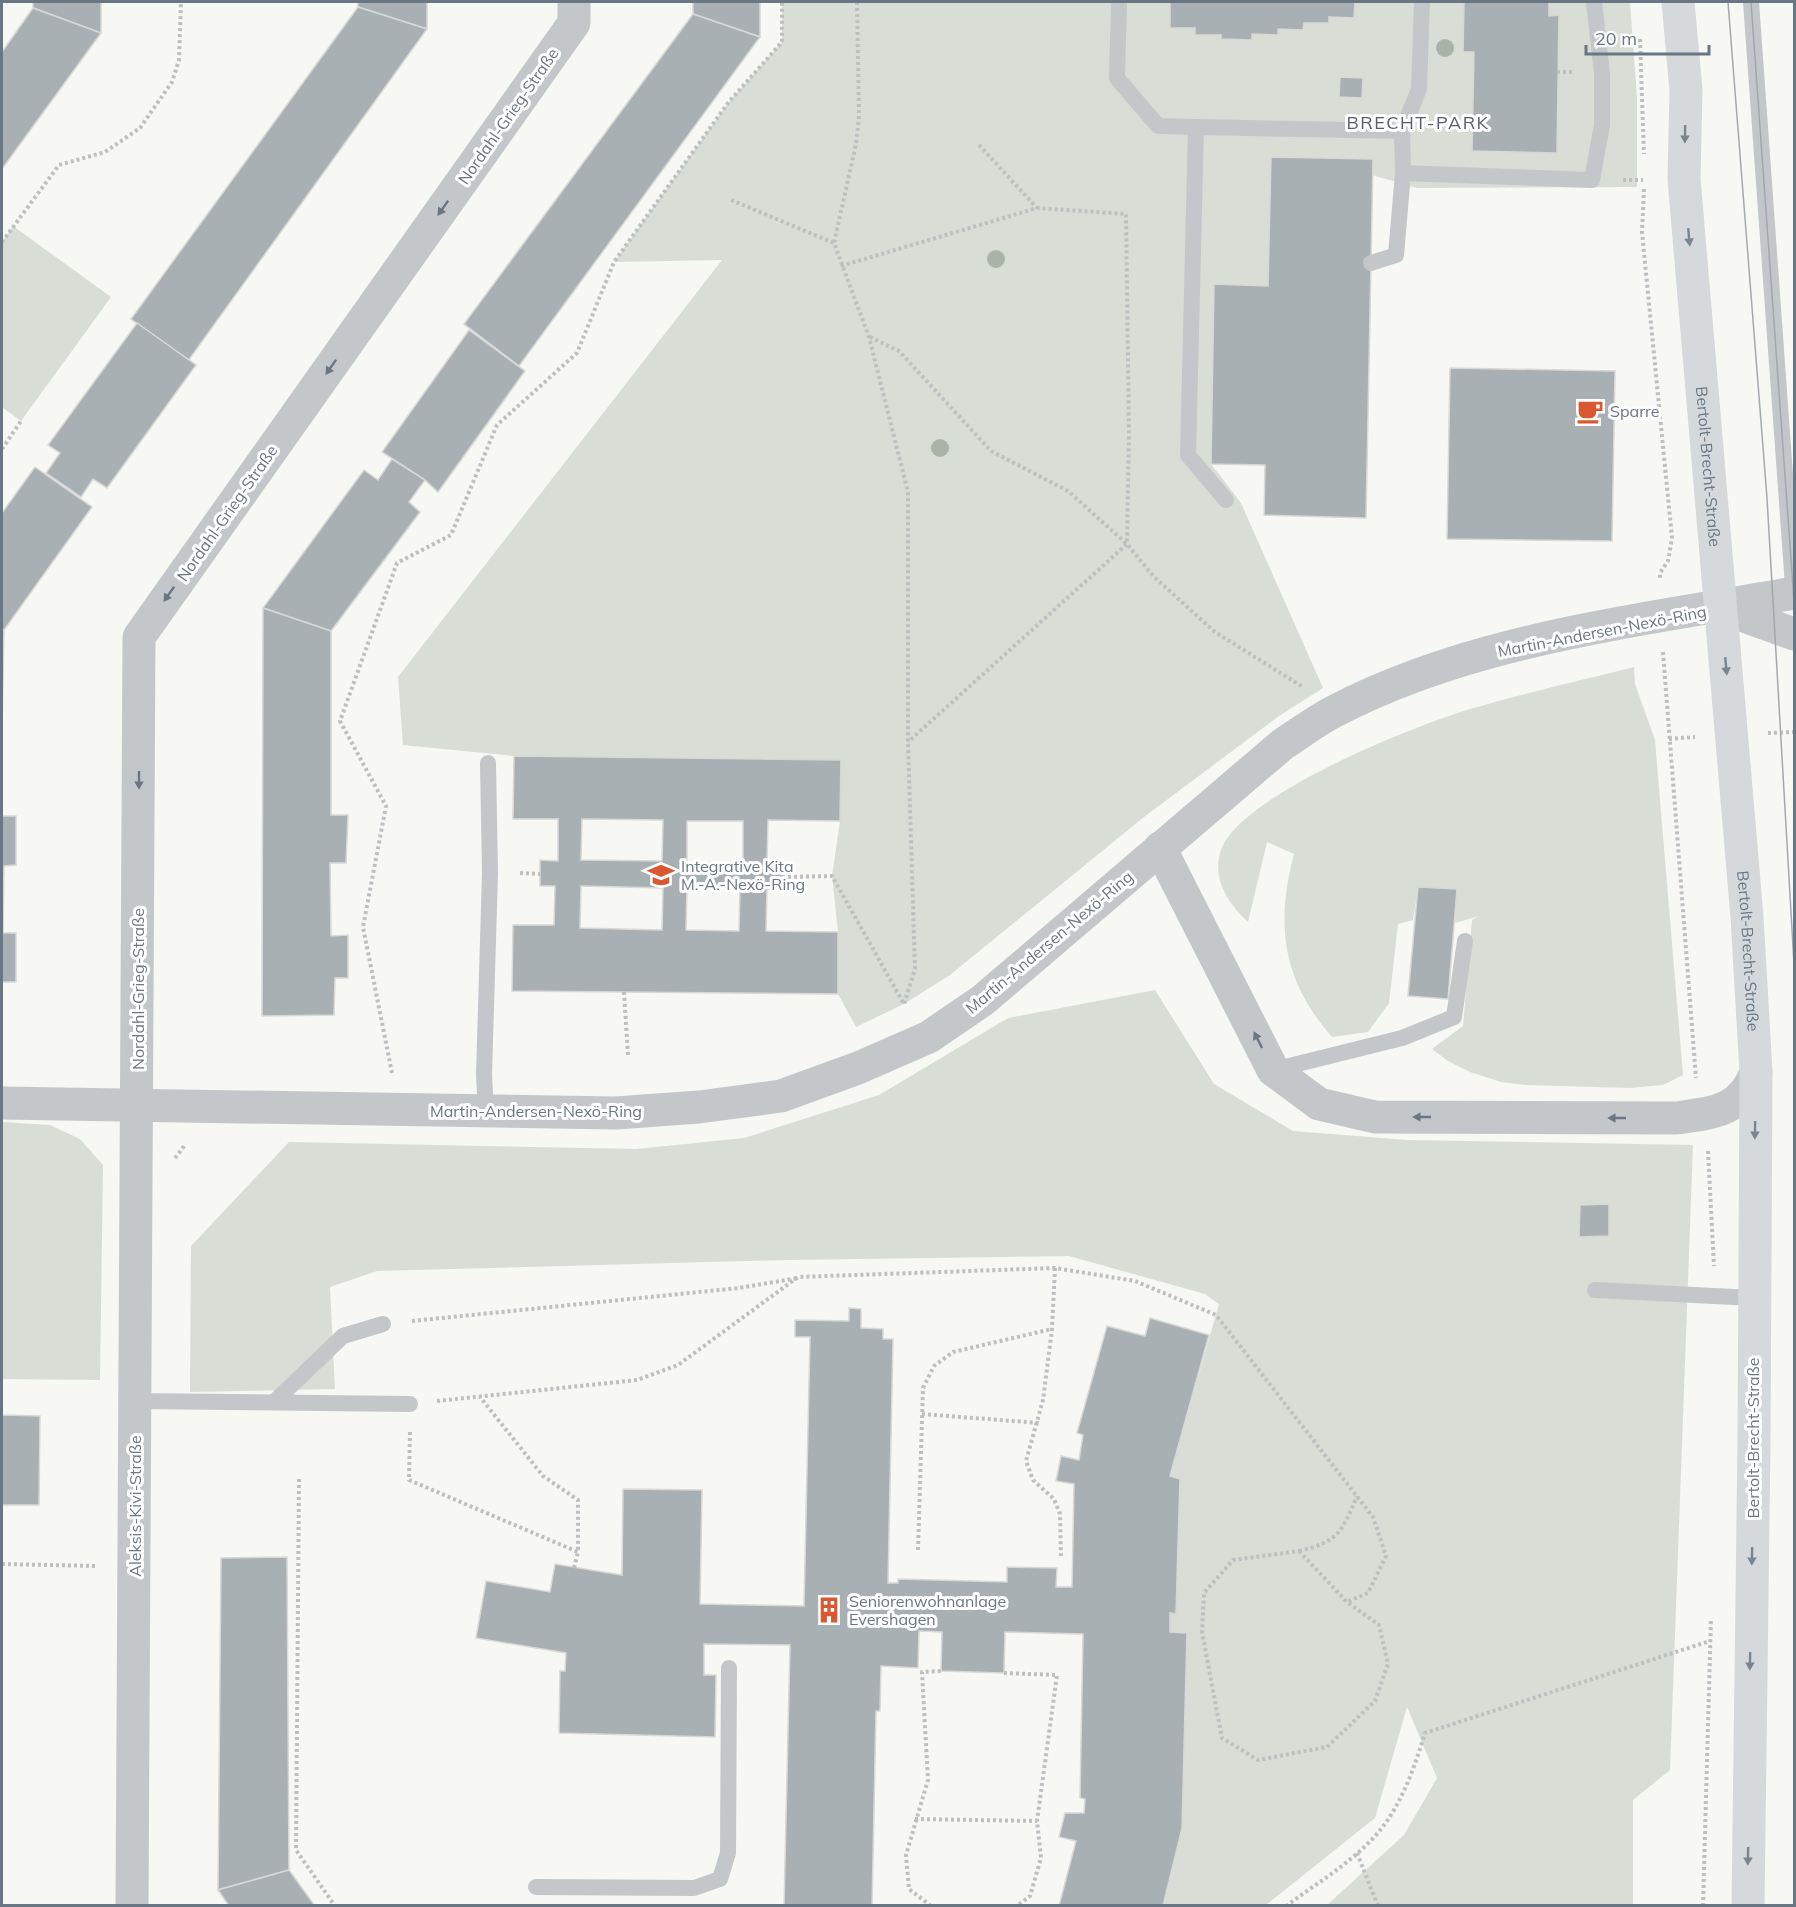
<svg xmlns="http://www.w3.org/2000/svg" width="1796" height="1907" viewBox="0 0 1796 1907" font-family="Mulish,sans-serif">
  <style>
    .green { fill: #d8ded5 }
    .building { fill: #a8b0b4; stroke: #d8d8d7; stroke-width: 1.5; fill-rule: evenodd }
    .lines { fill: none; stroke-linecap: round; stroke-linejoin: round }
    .path { stroke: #bdbfc1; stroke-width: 4; stroke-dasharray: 3 3; stroke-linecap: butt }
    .lane { stroke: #c3c7ca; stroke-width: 16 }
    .street { stroke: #c3c7ca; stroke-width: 33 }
    .secondary { stroke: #d5d9dc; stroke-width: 33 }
    .tram { stroke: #a2a8ad; stroke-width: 1.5 }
    .tree { fill: #a9b3a6 }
    .oneway { fill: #788690 }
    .oneway2 { fill: #687783 }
    .labels { text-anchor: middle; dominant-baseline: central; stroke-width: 6; stroke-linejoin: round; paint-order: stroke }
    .street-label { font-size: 16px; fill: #687783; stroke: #fff }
    .poi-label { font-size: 16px; fill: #687783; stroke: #fff; text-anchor: start }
    .neighbourhood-label { font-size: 18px; letter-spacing: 1.5px; fill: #556069; stroke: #fff }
  </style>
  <rect width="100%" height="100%" fill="#f7f7f4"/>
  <g class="green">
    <polygon points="782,2 1630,2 1637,98 1637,187 1417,188 1372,175 1372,159 1271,157 1268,286 1214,284 1211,464 1241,503 1323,688 1279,716 1144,817 950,975 904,1004 856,1027 838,994 838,932 832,876 840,821 841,760 514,756 403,745 398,677 722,260 614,262 728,103 782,42"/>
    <polygon points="13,226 111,297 21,421 2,407 2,242"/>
    <path d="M1634 667 1635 684 1655 740 1683 1075 1663 1085 1629 1088 1525 1085 1501 1082 1470 1072 1448 1061 1432 1049 1463 1026 1472 920 1479 916 1455 923 1457 889 1418 887 1413 920 1398 924 1389 1003 1368 1032 1332 1037C1283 981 1275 926 1294 854L1267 842 1248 922C1229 904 1211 879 1221 850 1240 795 1414 726 1470 709 1524 693 1579 681 1634 667Z"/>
    <polygon points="1155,990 1214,1084 1293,1131 1407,1140 1693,1145 1670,1770 1633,1800 1633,1905 1327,1905 1404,1835 1437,1778 1407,1707 1375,1818 1266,1905 1164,1905 1182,1828 1187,1633 1170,1632 1170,1613 1176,1613 1180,1479 1170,1476 1219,1304 1205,1294 1069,1256 787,1260 377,1271 330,1287 335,1389 190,1392 191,1246 289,1142 636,1149 744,1138 879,1095 1008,1018"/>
    <polygon points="2,1122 50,1125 80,1139 103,1165 100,1380 2,1379"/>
  </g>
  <g class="building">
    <polygon points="33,2 101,2 101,33 33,8"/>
    <polygon points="358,2 427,2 427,29 358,7"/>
    <polygon points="693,2 760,2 760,37 693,14"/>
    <polygon points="1170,2 1355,2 1354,18 1329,17 1329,23 1304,23 1303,30 1278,29 1278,35 1252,34 1252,40 1221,39 1221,35 1195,35 1195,28 1170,28"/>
    <polygon points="1464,2 1549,2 1549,16 1559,15 1557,153 1472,151 1474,52 1463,52"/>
    <polygon points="358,7 427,29 188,361 131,319"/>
    <polygon points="33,8 101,33 2,169 2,52"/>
    <polygon points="693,14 760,37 519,366 464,324"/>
    <polygon points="1340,77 1363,78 1362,98 1339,97"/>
    <polygon points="1271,157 1373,159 1366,518 1264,515 1265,465 1211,464 1214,284 1268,286"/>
    <polygon points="137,323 196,365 107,488 93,479 81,497 46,473 60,453 48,445"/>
    <polygon points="469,330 525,371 438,492 425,480 382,452"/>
    <polygon points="1450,368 1615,371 1612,541 1447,539"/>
    <polygon points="392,459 425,480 409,502 420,512 331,631 263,608 364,470 378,480"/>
    <polygon points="35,467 92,507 4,630 2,630 2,513"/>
    <polygon points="263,608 331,631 331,815 348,815 346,863 330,863 331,936 348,935 348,978 335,978 334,1015 262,1016"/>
    <polygon points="2,630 4,630 2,728"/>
    <path d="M514 756 841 760 840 821 768 820 767 862H782V889H767L766 931 838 932V994L512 991 513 925H554L555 886H540V860L558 861V819H513ZM582 819 663 820 662 861 581 860ZM687 821H743V862L687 863ZM581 886 663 888 662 930 580 928ZM687 887H740L739 931 686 930Z"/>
    <polygon points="2,816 16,816 16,865 4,866 3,933 16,933 16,982 2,982 2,1015"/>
    <polygon points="1418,887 1457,889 1448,999 1408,996"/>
    <polygon points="1609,1204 1609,1236 1579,1237 1580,1205"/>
    <polygon points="849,1308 861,1309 861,1328 883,1329 883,1339 893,1339 888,1583 898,1583 898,1579 1007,1582 1007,1567 1057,1568 1056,1587 1072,1587 1074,1484 1056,1481 1061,1456 1079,1460 1083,1435 1077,1433 1107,1326 1145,1336 1150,1318 1209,1335 1170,1476 1180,1479 1176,1614 1170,1613 1170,1632 1187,1633 1182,1828 1163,1906 1059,1906 1076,1841 1059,1837 1065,1813 1084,1813 1085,1799 1080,1798 1083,1634 1005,1632 1004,1673 941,1671 942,1632 919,1631 918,1668 881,1666 880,1711 876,1711 872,1906 784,1906 790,1645 704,1644 704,1675 716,1675 715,1737 559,1733 560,1671 565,1671 566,1653 476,1638 486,1581 550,1592 555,1564 622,1575 623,1489 702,1490 700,1604 804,1606 810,1337 795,1337 795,1320 849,1321"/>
    <polygon points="2,1415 40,1416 39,1505 2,1505"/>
    <polygon points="287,1557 289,1870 218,1890 221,1558"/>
    <polygon points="289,1870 315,1906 229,1906 218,1890"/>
  </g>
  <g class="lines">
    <g class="path">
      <polyline points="857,2 859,116 856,144 834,243 869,337 908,492 908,743 915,969 904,1004"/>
      <polyline points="1640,39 1644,154"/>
      <polyline points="1557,72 1572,72"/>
      <polyline points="979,145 1037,208"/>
      <polyline points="1623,180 1643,180"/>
      <polyline points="1644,189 1642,232 1672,538 1668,561 1660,573 1660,579"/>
      <polyline points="731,200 834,243"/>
      <polyline points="2,242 59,165 105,152 140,128 172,82 179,60 181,2"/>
      <polyline points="841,266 1037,208 1126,214 1129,434 1127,544 908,742"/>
      <polyline points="870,337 899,351 991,451 1068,491 1127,544 1154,577 1215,632 1303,687"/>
      <polyline points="2,449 21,421"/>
      <polyline points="1663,652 1696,1078"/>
      <polyline points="1768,733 1794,732"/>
      <polyline points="1669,739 1695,737"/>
      <polyline points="520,873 540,874"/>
      <polyline points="782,877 832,876 904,1004"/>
      <polyline points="624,992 628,1055"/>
      <polyline points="392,1073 363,927 386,806 340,721 397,563 451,535 497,425 577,353 614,262 728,103 782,42 782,2"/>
      <polyline points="1708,1151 1714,1266"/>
      <polyline points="175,1158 185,1145"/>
      <polyline points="1055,1268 1052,1329 1043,1400 1026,1461 1033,1480 1054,1499 1060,1514 1061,1556"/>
      <polyline points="412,1321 739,1288 798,1278"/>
      <polyline points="437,1401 637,1380 678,1365 798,1277 1055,1268 1135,1281 1216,1315 1373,1517 1386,1556 1368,1593 1347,1602"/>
      <polyline points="922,1414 1039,1423"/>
      <polyline points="410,1432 409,1480 578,1552 578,1500 543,1476 480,1397"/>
      <polyline points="299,1479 296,1850 335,1906"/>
      <polyline points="918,1550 923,1388 934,1366 953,1352 1052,1329"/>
      <polygon points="1299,1551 1347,1602 1379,1625 1388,1664 1375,1701 1327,1747 1258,1760 1222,1738 1202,1632 1204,1593 1233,1560"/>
      <path d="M1299 1551C1338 1542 1342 1532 1357 1496"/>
      <polyline points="2,1564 96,1566"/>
      <polyline points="574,1568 578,1552"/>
      <polyline points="1004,1673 1057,1675 1037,1821 1041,1858 1030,1896 1017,1906"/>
      <polyline points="915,1819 1037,1821"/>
      <polyline points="1357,1853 1378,1906"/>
      <polyline points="931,1906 909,1889 906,1855 928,1780 922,1672 941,1671"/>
      <path d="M1286 1906C1321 1880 1365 1855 1389 1818 1406 1792 1416 1762 1425 1733L1710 1641"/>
      <polyline points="1703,1906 1711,1618"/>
    </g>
    <g class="lane">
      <polyline points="1119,2 1117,78 1158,126 1196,127"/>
      <polyline points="1751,2 1794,600"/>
      <polyline points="1402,131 1419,89 1422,2"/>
      <polyline points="1403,173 1592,180 1602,125 1602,73 1594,2"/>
      <polyline points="1226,500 1188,455 1196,127 1402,131 1403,173 1396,255 1371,263"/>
      <polyline points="1273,1070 1402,1038 1454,1017 1465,941"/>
      <polyline points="486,1112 484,1075 490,873 488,763"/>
      <polyline points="1595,1290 1754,1298"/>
      <polyline points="135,1401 410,1404"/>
      <polyline points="274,1402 343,1336 383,1324"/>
      <polyline points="536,1887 694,1888 720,1879 728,1853 729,1668"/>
    </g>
    <g class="street">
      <polyline points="1722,608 1794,634"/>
      <path d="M1160 848 1273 1070 1319 1104 1375 1117 1676 1118C1713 1113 1742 1111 1756 1072"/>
      <path d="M2 1103 616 1113 699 1107 781 1096 858 1068 929 1037 983 1000 1283 744C1300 733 1316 721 1333 712 1474 638 1640 621 1794 593"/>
      <polyline points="132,1906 139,637 574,23 574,2"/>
    </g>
    <path class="secondary" id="s1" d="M1678 2 1686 90 1684 179 1747 917 1756 1072 1754 1442 1748 1906"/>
    <g class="tram">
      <polyline points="1728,2 1767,498 1794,964"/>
      <polyline points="1751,2 1794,601"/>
    </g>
  </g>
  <g class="tree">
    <circle cx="1445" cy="48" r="9"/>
    <circle cx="996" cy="259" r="9"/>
    <circle cx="940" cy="448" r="9"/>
  </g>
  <defs><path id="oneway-solid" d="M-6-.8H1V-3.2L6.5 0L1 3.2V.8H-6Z" transform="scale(1.5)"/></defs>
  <g class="oneway">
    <use href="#oneway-solid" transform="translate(1685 134) rotate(91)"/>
    <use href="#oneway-solid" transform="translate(1689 237) rotate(85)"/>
    <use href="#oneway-solid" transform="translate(1726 666) rotate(85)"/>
    <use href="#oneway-solid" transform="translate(1755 1130) rotate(91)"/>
    <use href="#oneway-solid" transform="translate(1752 1556) rotate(91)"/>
    <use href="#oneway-solid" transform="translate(1750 1661) rotate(91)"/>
    <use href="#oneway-solid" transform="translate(1748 1856) rotate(91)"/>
  </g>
  <g class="oneway2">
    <use href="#oneway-solid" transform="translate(443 208) rotate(125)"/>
    <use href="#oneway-solid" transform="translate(331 367) rotate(125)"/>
    <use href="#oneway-solid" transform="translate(169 594) rotate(125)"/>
    <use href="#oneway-solid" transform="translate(139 780) rotate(90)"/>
    <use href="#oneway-solid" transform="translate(1258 1040) rotate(-117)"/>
    <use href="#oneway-solid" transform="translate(1422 1117) rotate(-180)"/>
    <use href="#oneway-solid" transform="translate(1617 1118) rotate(-180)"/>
  </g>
  <defs>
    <g id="cafe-bare" transform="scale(2.07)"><path d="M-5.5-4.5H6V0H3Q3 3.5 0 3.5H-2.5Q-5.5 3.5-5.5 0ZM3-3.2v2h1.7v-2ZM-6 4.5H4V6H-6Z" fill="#da5831" stroke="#fff" stroke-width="2.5" paint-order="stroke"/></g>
    <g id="school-bare" transform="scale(2.07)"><path d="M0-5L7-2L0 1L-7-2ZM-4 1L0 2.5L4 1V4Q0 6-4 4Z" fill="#da5831" stroke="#fff" stroke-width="2.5" paint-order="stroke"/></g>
    <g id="building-bare" transform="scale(2.07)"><path d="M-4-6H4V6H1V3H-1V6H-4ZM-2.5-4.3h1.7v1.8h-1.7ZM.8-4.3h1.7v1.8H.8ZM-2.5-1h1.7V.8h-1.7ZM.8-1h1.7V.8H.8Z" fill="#da5831" stroke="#fff" stroke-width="2.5" paint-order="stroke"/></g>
  </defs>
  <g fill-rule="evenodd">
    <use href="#cafe-bare" x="1590" y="411"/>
    <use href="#school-bare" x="661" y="875"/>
    <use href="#building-bare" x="829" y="1610"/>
  </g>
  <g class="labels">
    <g class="street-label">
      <text transform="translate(508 116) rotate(-55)">Nordahl-Grieg-Straße</text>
      <text stroke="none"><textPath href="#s1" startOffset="466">Bertolt-Brecht-Straße</textPath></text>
      <text transform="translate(227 513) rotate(-55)">Nordahl-Grieg-Straße</text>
      <text transform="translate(1602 631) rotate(-11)">Martin-Andersen-Nexö-Ring</text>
      <text transform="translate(1049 942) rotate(-40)">Martin-Andersen-Nexö-Ring</text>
      <text stroke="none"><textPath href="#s1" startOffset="952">Bertolt-Brecht-Straße</textPath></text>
      <text transform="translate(138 989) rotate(-90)">Nordahl-Grieg-Straße</text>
      <text x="536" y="1111">Martin-Andersen-Nexö-Ring</text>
      <text transform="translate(1753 1438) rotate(-90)">Bertolt-Brecht-Straße</text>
      <text transform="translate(135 1506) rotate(-90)">Aleksis-Kivi-Straße</text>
    </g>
    <g class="poi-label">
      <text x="1610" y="411">Sparre</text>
      <text x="681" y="866">Integrative Kita<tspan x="681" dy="18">M.-A.-Nexö-Ring</tspan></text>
      <text x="849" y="1601">Seniorenwohnanlage<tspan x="849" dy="18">Evershagen</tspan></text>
    </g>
    <g class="neighbourhood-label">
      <text x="1418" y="122">BRECHT-PARK</text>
    </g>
  </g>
  <rect width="1796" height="1907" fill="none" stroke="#687783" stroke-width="6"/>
  <path d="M1586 45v9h123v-9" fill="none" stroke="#687783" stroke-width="3"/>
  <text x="1595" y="45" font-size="18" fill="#687783" stroke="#ffffff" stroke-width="4.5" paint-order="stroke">20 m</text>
</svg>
